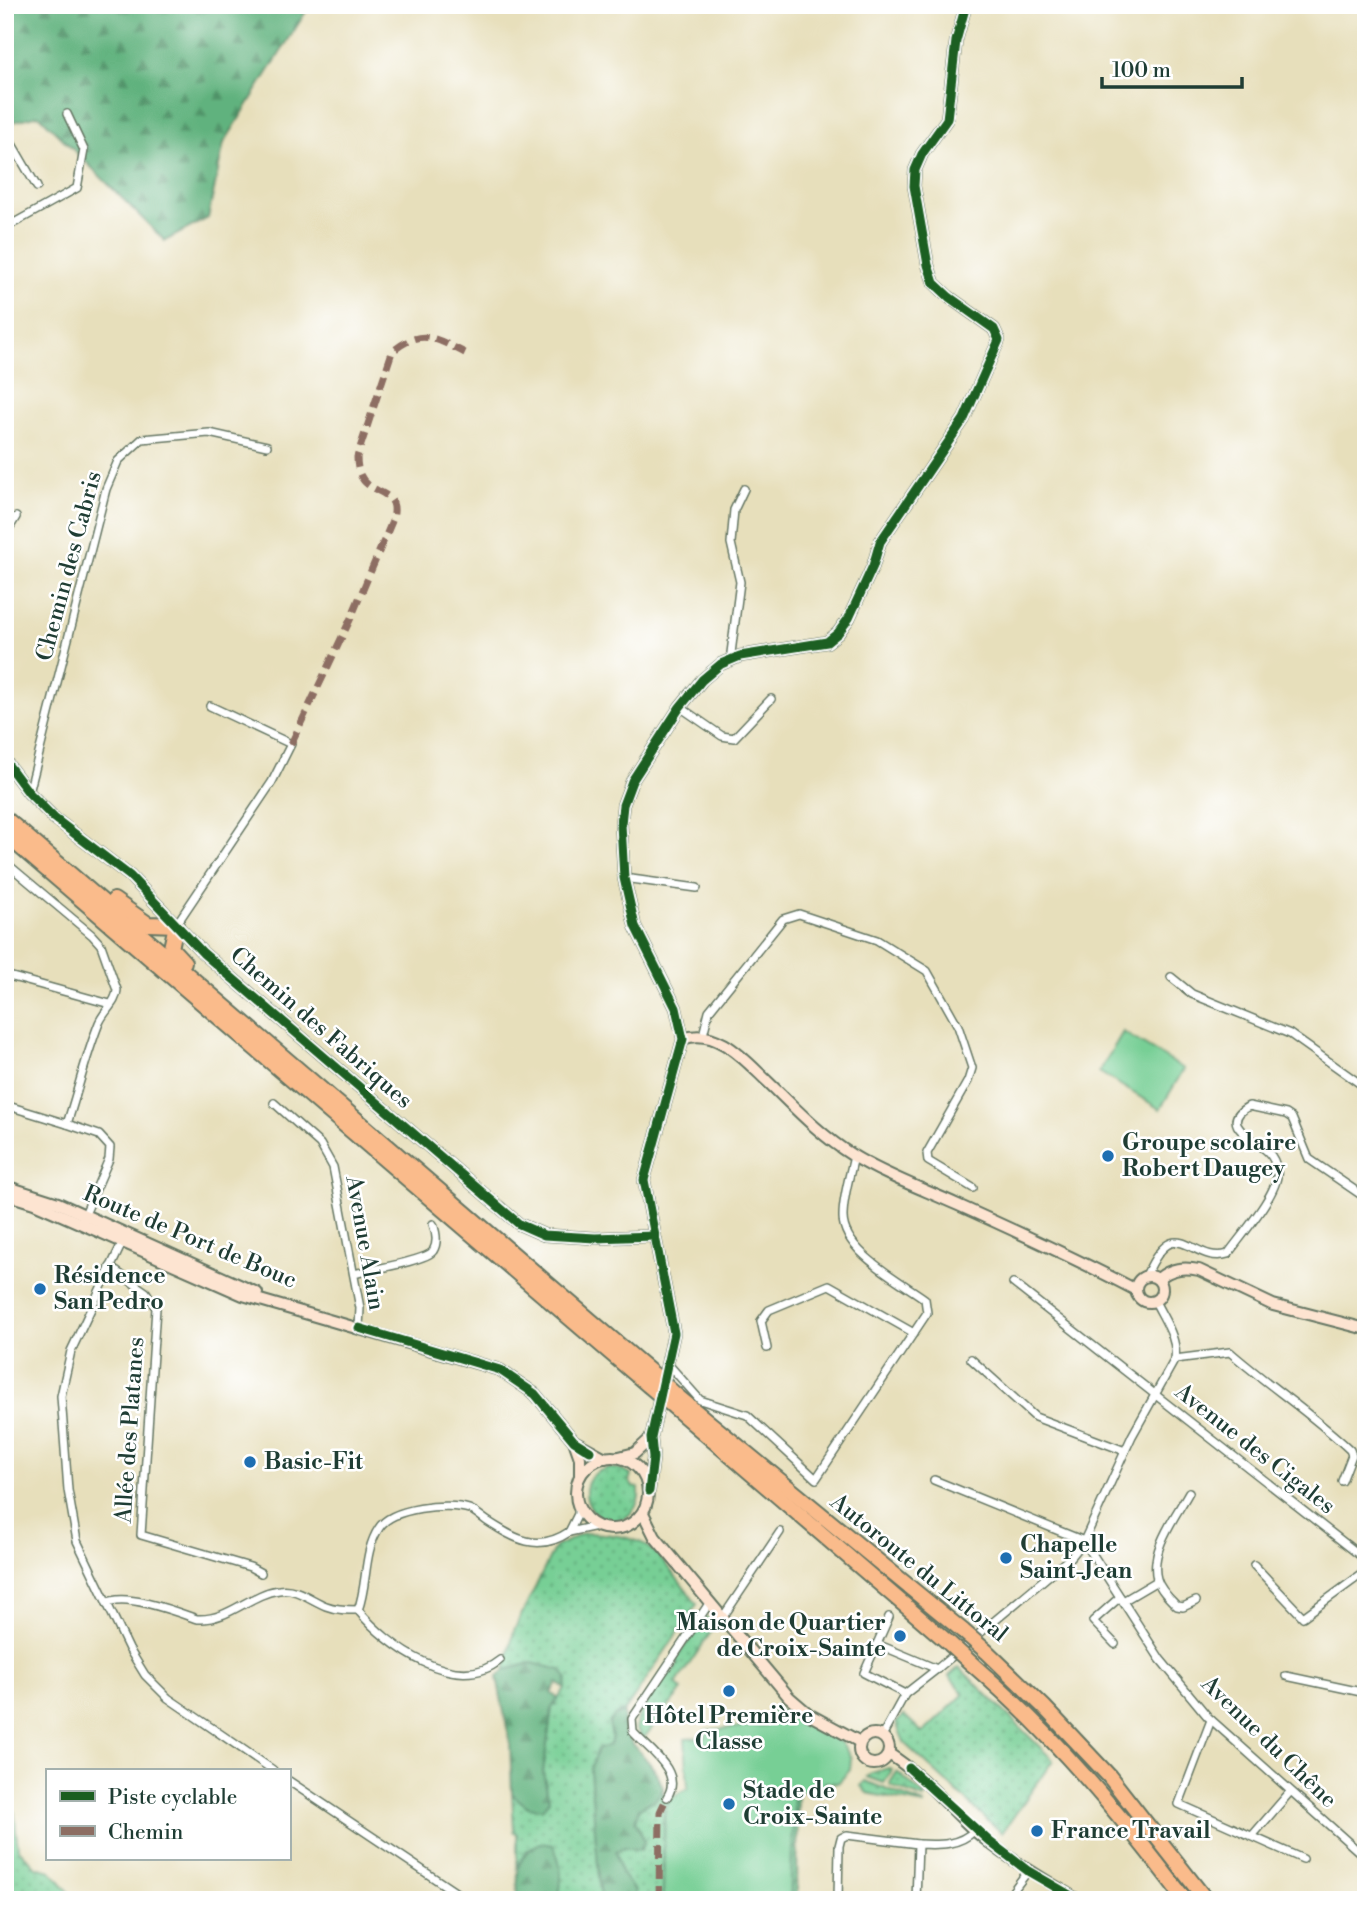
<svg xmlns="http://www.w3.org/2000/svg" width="1371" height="1905" viewBox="0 0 1371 1905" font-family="'Libre Bodoni',serif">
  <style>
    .grass { fill: url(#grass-dots); stroke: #4b8664; stroke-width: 2 }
    .forest { fill: url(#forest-firs); stroke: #407859; stroke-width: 2 }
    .pitch { fill: #77cf95; stroke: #4b8664; stroke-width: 2 }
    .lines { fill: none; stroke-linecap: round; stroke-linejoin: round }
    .street-casing { stroke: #657663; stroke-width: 10 }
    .secondary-casing { stroke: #657663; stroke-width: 14 }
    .highway-casing { stroke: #657663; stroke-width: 18 }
    .street { stroke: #fff; stroke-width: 7 }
    .secondary { stroke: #fde4d1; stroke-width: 10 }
    .highway { stroke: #fabb8b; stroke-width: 14 }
    .highway-bridge-casing { stroke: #657663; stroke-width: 18; stroke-linecap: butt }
    .highway-bridge { stroke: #fabb8b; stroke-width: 14 }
    .quiet { stroke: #8d6e63; stroke-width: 7; stroke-dasharray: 14 7; stroke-linecap: butt }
    .cycleway-casing { stroke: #fff; stroke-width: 13 }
    .cycleway { stroke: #1b5e20; stroke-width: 9 }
    .poi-dot { fill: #1f6fb2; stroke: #fff; stroke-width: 2.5 }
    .labels { text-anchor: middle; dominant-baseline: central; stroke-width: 5; stroke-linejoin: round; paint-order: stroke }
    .street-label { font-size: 23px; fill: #1f3d34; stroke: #fff }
    .poi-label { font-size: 23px; font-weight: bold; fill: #1f3d34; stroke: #fff; text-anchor: start }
  </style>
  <defs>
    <pattern id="grass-dots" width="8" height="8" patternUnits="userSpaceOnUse" patternTransform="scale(1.75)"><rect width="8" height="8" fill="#77cf95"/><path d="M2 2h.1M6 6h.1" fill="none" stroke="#61a97a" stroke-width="1.8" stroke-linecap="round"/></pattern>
    <pattern id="forest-firs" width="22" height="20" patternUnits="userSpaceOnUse" patternTransform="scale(1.75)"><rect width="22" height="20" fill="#61b27e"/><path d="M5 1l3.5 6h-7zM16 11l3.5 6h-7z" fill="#4f9268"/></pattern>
  </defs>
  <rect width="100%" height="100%" fill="#fff"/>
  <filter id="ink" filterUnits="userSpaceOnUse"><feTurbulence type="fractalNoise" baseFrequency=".0143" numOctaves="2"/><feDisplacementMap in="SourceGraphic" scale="14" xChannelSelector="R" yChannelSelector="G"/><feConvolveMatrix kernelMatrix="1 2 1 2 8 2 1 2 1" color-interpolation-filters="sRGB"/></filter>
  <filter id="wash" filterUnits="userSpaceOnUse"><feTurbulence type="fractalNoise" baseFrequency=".00686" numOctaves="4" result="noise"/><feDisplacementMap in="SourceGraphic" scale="28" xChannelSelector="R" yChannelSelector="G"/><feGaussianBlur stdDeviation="1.57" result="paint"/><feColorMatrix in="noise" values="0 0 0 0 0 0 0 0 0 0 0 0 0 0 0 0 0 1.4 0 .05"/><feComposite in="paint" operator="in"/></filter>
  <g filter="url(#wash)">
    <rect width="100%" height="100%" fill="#e7dfbb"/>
    <g class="grass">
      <path d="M608 1468 619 1469 631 1475 629 1481 633 1487 639 1488C640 1498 638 1506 631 1513 601 1544 560 1480 608 1468Z"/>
      <path d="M584 1533C603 1533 635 1536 650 1548 667 1563 682 1586 697 1604L624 1712 614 1716 610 1746 590 1770 601 1900H557L560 1893 540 1843 526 1851 517 1867V1834L514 1831 512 1794 528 1807 549 1801 543 1772 552 1708 565 1688 567 1678 532 1663 505 1670 514 1630 555 1547Z"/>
      <polygon points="704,1618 708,1618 715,1626 676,1684 682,1690 643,1739 636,1728 638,1717 665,1674 672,1673 678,1664 676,1659"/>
      <polygon points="959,1667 1053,1760 1002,1833 905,1744 896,1723 904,1715 923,1733 964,1694 949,1676"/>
      <polygon points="5,1753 10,1773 18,1848 36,1867 51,1871 76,1900 7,1900"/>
      <polygon points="888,1768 892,1770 884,1783 867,1777 872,1773"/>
      <polygon points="897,1772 925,1796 924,1799 891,1786 890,1783"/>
      <polygon points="865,1781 924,1804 924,1805 867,1793 861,1786"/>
      <polygon points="663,1789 663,1794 670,1799 664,1812 663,1900 635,1900 635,1892 621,1873 616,1851 645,1842 635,1821 639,1808 656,1799"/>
    </g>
    <g class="forest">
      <polygon points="5,5 310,5 224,143 208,218 165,241 39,115 5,124"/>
      <polygon points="532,1663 561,1670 567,1678 565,1688 557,1683 551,1693 558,1698 552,1708 543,1772 549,1801 542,1809 528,1807 512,1794 510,1743 497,1677 505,1670"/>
      <path d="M624 1712V1732C637 1752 657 1765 663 1789L656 1799 639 1808 635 1821 645 1842 641 1850 624 1847 616 1851 621 1873 635 1892V1900H601L590 1770 597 1749 610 1745 612 1737 609 1723 614 1716Z"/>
      <polygon points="794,1789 798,1790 797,1900 790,1900"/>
      <path d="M540 1843 553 1845C561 1861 564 1882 557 1900H518C517 1872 514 1858 540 1843Z"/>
    </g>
    <g class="pitch">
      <polygon points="1123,1032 1184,1069 1160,1109 1099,1072"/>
      <polygon points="774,1707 842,1743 851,1758 850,1770 838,1783 825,1782 823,1794 794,1790 790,1900 663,1900 665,1808 673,1797 688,1788 685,1738 706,1737 706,1730 766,1725"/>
    </g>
  </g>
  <g filter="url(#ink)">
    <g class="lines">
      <g class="street-casing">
        <g id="street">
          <polyline points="5,132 37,187"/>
          <polyline points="5,228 77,188 84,150 67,114"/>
          <polyline points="5,535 16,517"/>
          <polyline points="730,661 740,582 731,543 734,510 744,489"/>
          <polyline points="680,707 722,736 734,738 771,699"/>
          <polyline points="29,793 106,489 118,461 142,439 209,433 267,446"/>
          <path d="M5 862 92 935 101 945 117 990C117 1002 104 1011 99 1023 86 1056 78 1090 67 1124L99 1135 110 1147 109 1159 83 1219"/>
          <polyline points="624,878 697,888"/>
          <polyline points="176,925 272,782 291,744 210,706"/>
          <polyline points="5,975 110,1004"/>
          <polyline points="1171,977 1192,994 1290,1034 1366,1088"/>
          <polyline points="703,1035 709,1011 783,919 799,914 877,940 927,971 958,1026 972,1068 968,1081 927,1153 928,1161 973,1188"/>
          <polyline points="274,1103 320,1144 333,1167 360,1308 359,1328"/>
          <polyline points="5,1105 67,1124"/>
          <polyline points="124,1239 71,1351 61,1396 68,1490 77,1541 129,1649 145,1675 168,1698 273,1770"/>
          <polyline points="110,1267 146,1292 156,1308 141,1535 250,1567 261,1573"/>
          <path d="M354 1274C368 1270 426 1261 433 1251 438 1243 436 1232 433 1224"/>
          <path d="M1146 1276C1176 1208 1191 1265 1228 1254 1240 1237 1281 1190 1277 1171 1276 1164 1273 1157 1268 1152 1256 1140 1216 1124 1249 1106L1286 1114 1292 1118 1309 1159 1366 1198"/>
          <polyline points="1013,1283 1366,1560"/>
          <polyline points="767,1348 761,1321 769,1310 829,1285 914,1333"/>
          <polyline points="971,1359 1035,1417 1125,1451"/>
          <path d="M1175 1359 1230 1352C1269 1386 1312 1414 1350 1450L1352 1455 1342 1481"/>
          <path d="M669 1365 700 1400 747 1415 816 1479 927 1313 925 1299C899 1280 842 1251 843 1216 843 1197 850 1175 854 1156"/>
          <polyline points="934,1480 1084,1541 1160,1659 1208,1717 1366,1858"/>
          <path d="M1189 1492C1176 1516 1149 1550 1157 1579 1160 1590 1170 1599 1177 1606L1183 1607 1196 1601"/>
          <polyline points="578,1504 578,1514 569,1532 597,1526"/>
          <polyline points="1254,1565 1303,1617 1366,1571"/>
          <polyline points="1123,1601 1157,1581"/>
          <path d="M107 1603C124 1592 177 1612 197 1619 229 1621 249 1594 279 1590 296 1587 311 1600 326 1606 336 1610 347 1610 358 1610 387 1646 457 1696 500 1660"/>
          <path d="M358 1610C368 1584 363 1552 379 1528 391 1508 447 1502 469 1509 475 1511 481 1517 487 1521 515 1539 538 1553 569 1532"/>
          <polyline points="723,1617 780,1532"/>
          <polyline points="877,1644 889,1617"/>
          <polyline points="1115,1644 1093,1621 1120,1597"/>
          <polyline points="1286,1676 1366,1693"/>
          <polyline points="905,1694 864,1673 877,1644 937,1669"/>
          <polyline points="1211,1720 1179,1804 1303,1859"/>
          <path d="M882 1736 905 1694 937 1669 1071 1557 1084 1541 1132 1436 1175 1359C1178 1338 1164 1320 1155 1301"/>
          <polyline points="289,1781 467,1900"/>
          <path d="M667 1797C684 1772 648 1749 633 1732L632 1719 710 1602"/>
          <polyline points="1252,1836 1290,1792"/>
          <polyline points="838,1900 839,1846 841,1838 847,1835 918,1844"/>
          <path d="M916 1900 918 1844C939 1845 959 1846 975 1830"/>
          <polyline points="1006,1900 1028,1871"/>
        </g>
      </g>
      <g class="secondary-casing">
        <g id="secondary">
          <polyline points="5,761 29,793 54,818 130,876 203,953 519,1224 544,1235 595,1238 654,1236"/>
          <path d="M683 1039C716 1026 745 1060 767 1081 794 1107 820 1135 852 1155 884 1175 923 1189 958 1205 1018 1232 1077 1259 1136 1290"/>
          <polyline points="5,1186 58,1203 257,1293"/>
          <polyline points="5,1194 34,1203 243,1295 500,1370 535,1394 574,1441 605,1458"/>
          <circle cx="1149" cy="1289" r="13"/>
          <path d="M1158 1279C1171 1268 1184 1267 1199 1270L1273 1305 1366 1329"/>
          <polyline points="574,1441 580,1458 580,1475"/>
          <polyline points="619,1457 635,1453 651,1438"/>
          <circle cx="612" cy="1493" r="36"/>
          <polyline points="649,1491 653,1458 651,1438 674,1333 644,1180 683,1039 676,1008 635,926 624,878 621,824 623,805 632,781 680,707 702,680 721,664 740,656 827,642 838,633 849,618 873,566 880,542 964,419 999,340 994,329 949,297 934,283 928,265 914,186 915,170 922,154 947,119 956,41 966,5"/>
          <polyline points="643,1513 655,1537 789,1697 810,1715 860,1742"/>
          <circle cx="874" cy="1749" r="15"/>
          <path d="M889 1754C921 1774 946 1804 974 1830 1006 1858 1042 1878 1078 1900"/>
        </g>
      </g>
      <g class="highway-casing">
        <g id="highway">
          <polyline points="5,818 653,1374"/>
          <polyline points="5,834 648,1385"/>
          <polyline points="114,900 148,924 176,925 171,948 184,962"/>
          <polyline points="678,1397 963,1631"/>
          <polyline points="674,1407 950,1644"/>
          <polyline points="986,1651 1044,1707 1109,1776 1206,1900"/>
          <path d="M972 1664C1053 1734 1121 1815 1185 1900"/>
        </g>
      </g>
      <use href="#street" class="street"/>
      <use href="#secondary" class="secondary"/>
      <use href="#highway" class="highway"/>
      <g class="highway-bridge-casing">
        <g id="highway-bridge">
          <polyline points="653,1374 678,1397"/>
          <polyline points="648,1385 674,1407"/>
          <polyline points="963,1631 986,1651"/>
          <polyline points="950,1644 972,1664"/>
        </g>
      </g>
      <use href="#highway-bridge" class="highway-bridge"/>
      <g class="quiet">
        <path d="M291 744 350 620 393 519C394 514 395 508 393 503 385 486 357 494 357 457L392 352C422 327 434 338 465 353"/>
        <polyline points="659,1900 660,1812 667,1797"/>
      </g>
      <g class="cycleway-casing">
        <g id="cycleway">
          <polyline points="5,761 29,793 54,818 130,876 203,953 519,1224 544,1235 595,1238 654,1236"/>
          <polyline points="359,1328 500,1370 535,1394 574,1441 590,1451"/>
          <polyline points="649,1491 653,1458 651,1438 674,1333 644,1180 683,1039 676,1008 635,926 624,878 621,824 623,805 632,781 680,707 702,680 721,664 740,656 827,642 838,633 849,618 873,566 880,542 964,419 999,340 994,329 949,297 934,283 928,265 914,186 915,170 922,154 947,119 956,41 966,5"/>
          <polyline points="909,1768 990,1842 1028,1871 1078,1900"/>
        </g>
      </g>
      <use href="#cycleway" class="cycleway"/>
    </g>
  </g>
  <g class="poi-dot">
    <circle cx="1108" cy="1156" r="7"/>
    <circle cx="40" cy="1289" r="7"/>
    <circle cx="250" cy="1462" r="7"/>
    <circle cx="1006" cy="1558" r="7"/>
    <circle cx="900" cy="1636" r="7"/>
    <circle cx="729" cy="1691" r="7"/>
    <circle cx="729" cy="1804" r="7"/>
    <circle cx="1037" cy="1831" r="7"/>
  </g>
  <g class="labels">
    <g class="street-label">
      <text transform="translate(69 566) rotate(-75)">Chemin des Cabris</text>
      <text transform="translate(321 1028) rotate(41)">Chemin des Fabriques</text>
      <text transform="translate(190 1237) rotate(23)">Route de Port de Bouc</text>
      <text transform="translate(365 1243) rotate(80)">Avenue Alain</text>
      <text transform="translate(130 1430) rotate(-86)">Allée des Platanes</text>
      <text transform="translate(1255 1449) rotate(38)">Avenue des Cigales</text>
      <text transform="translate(919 1568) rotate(39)">Autoroute du Littoral</text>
      <text transform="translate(1269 1742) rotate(44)">Avenue du Chêne</text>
    </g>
    <g class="poi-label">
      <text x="1122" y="1143">Groupe scolaire<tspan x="1122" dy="26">Robert Daugey</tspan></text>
      <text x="54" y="1276">Résidence<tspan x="54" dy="26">San Pedro</tspan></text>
      <text x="264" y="1462">Basic-Fit</text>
      <text x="1020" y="1545">Chapelle<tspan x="1020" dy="26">Saint-Jean</tspan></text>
      <text x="886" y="1623" text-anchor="end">Maison de Quartier<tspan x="886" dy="26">de Croix-Sainte</tspan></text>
      <text x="729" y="1716" text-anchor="middle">Hôtel Première<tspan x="729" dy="26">Classe</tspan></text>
      <text x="743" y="1791">Stade de<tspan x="743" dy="26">Croix-Sainte</tspan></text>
      <text x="1051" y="1831">France Travail</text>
    </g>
  </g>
  <rect width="1371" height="1905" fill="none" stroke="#fff" stroke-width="28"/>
  <rect x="46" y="1769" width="245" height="91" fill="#ffffff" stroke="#a5b1ae" stroke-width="2"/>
  <rect x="60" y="1791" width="35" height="10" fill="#1b5e20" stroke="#a5b1ae" stroke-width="2"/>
  <text x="108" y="1804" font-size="21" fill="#1f3d34">Piste cyclable</text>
  <rect x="60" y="1826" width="35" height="10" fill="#8d6e63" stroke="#a5b1ae" stroke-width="2"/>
  <text x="108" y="1839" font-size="21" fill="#1f3d34">Chemin</text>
  <path d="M1102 77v10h140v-10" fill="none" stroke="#1f3d34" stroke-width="3.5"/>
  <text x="1112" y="77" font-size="21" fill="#1f3d34" stroke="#ffffff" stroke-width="5" paint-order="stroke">100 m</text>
</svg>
